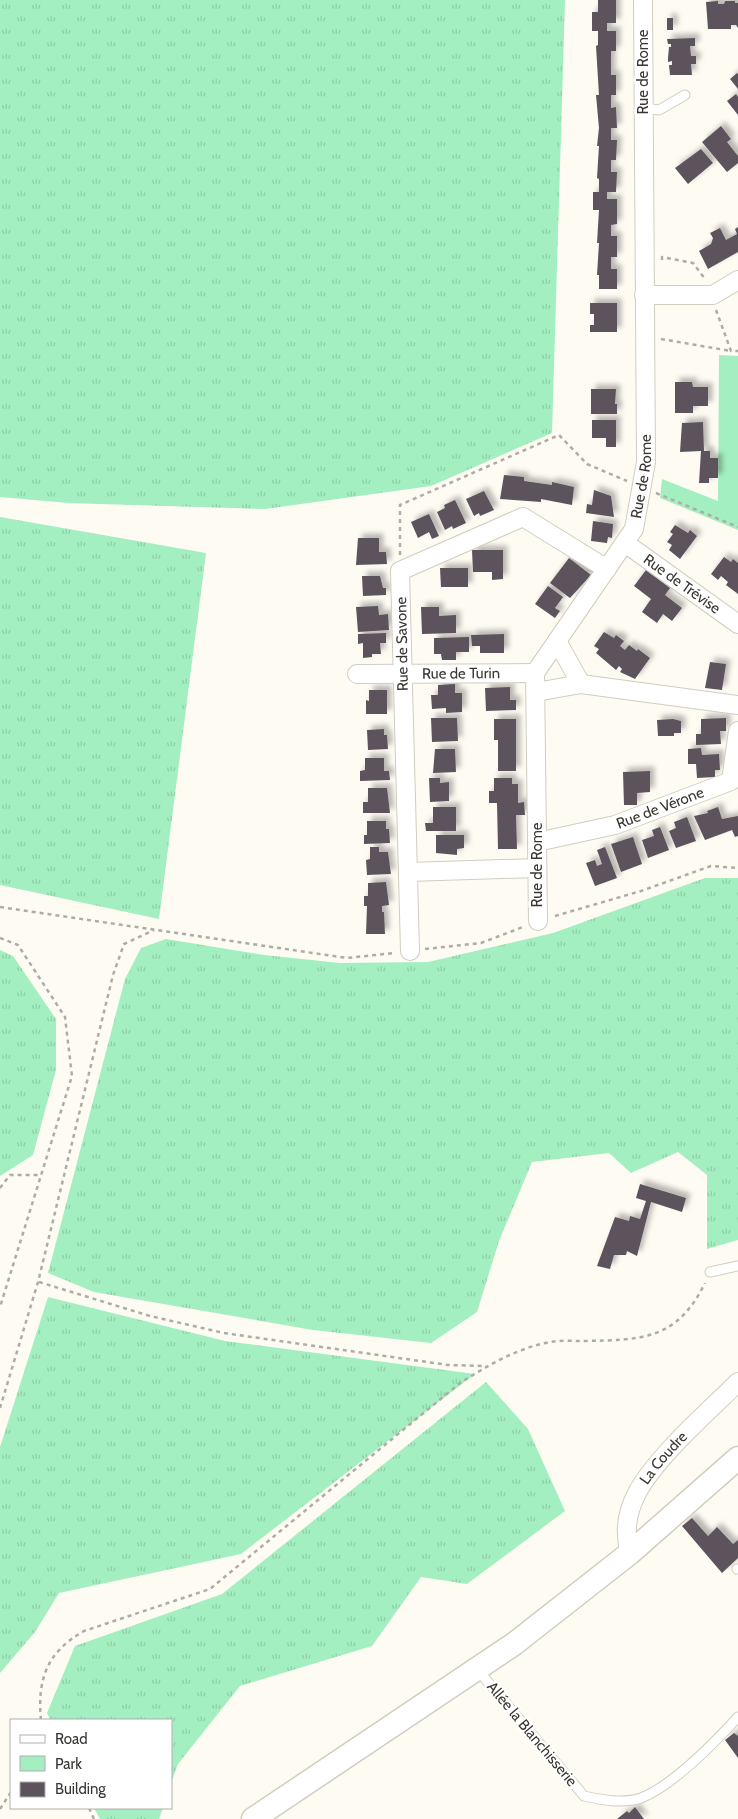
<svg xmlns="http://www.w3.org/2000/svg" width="738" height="1819" viewBox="0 0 738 1819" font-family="Cabin,sans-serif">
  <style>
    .grass { fill: url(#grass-tufts) }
    .park { fill: #a3efc1 }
    .building { fill: #5c535d; filter: url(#shadow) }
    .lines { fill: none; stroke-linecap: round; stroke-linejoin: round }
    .service-casing { stroke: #d1cdbf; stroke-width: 11 }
    .minor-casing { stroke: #d1cdbf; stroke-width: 20 }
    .tertiary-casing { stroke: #d1cdbf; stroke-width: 25 }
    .path { stroke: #afaca5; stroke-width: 2.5; stroke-dasharray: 4 4; stroke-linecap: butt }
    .service { stroke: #fff; stroke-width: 9 }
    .minor { stroke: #fff; stroke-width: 18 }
    .tertiary { stroke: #fff; stroke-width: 22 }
    .labels { text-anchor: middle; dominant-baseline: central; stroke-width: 5; stroke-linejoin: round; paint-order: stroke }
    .street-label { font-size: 15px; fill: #383631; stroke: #fff }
  </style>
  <defs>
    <pattern id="grass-tufts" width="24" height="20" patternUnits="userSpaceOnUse" patternTransform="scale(1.25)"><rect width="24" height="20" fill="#a3efc1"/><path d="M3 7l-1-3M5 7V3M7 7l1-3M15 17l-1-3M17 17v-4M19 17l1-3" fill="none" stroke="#8dcea6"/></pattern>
    <filter id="shadow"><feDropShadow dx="4.5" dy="-4.5" stdDeviation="2.5" flood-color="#0004"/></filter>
  </defs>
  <rect width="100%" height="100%" fill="#fefbf3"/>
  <g class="grass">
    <polygon points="0,0 565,0 552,433 431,486 265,509 68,503 0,497"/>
    <polygon points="0,517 206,553 159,919 0,885"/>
    <polygon points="705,878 738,878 738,1240 707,1249 707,1175 678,1152 631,1173 609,1153 532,1162 499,1241 477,1312 431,1343 313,1330 94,1292 48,1273 125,979 141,948 166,939 264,955 340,963 428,962 553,933"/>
    <polygon points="0,950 13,956 56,1019 56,1070 33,1155 0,1176"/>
    <polygon points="48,1297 225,1341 475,1374 241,1554 59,1593 35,1632 0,1673 0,1447"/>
    <polygon points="486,1382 528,1429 565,1511 467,1584 421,1577 372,1646 240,1686 178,1764 171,1783 171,1720 50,1720 47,1713 75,1646 222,1594"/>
    <polygon points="94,1808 163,1808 159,1819 100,1819"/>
  </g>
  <polygon class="park" points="719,355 738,356 738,530 660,498 662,479 718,501"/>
  <g class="building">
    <polygon points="598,0 616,0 616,23 607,23 607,31 616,31 616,51 611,51 611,75 616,75 616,95 611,95 611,108 616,107 617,128 611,128 611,140 617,140 616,160 611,160 611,172 617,172 616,192 607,192 607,199 617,199 617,224 611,225 611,236 617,236 617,257 611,257 611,269 617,269 617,289 599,289 599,275 597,275 599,243 597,243 599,210 593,210 593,192 599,192 599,179 597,178 599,146 597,146 599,128 596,95 599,95 596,46 598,45 598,31 592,31 592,12 598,12"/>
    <polygon points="718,1 718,4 724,4 725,1 735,1 735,3 738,3 738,28 736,25 731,25 731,29 708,29 706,2"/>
    <rect x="667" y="18" width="6" height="12"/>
    <polygon points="695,38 695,46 690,46 691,56 696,56 696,64 691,64 692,75 670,75 669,65 672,65 672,61 668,62 668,58 669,47 671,47 671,44 668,44 667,39"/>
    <polygon points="737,73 738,74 738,89 730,79"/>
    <polygon points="736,94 738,97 738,115 727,101"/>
    <polygon points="721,126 731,139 727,142 738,156 738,163 727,172 702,142"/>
    <polygon points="701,149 713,163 688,184 675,168"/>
    <polygon points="738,227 738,252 708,269 699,251 711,244 713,238 710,233 720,228 726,240 737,234 735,229"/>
    <polygon points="590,303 617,303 617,332 590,332 590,325 594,325 594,314 590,314"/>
    <polygon points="675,382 692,382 693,387 708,387 708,406 693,406 693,413 675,413"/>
    <polygon points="591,389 616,389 615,404 617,404 617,414 591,414"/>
    <polygon points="592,420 616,420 616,447 606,447 606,438 592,438"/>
    <polygon points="703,422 704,451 710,451 710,458 718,458 718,478 709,478 709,483 699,483 701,451 680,452 682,423"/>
    <polygon points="504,475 524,477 524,481 552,485 552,482 574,487 572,505 541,499 541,502 500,499"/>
    <polygon points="594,490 611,496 614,517 586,513 587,504 592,505"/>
    <polygon points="484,491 494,510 480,516 479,513 474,516 466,499"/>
    <polygon points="455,500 466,523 453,529 452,526 445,530 437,512 445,508 444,505"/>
    <polygon points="429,514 439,536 432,539 429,532 418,538 411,522"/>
    <polygon points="593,521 613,524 612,538 608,537 607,543 591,541"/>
    <polygon points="675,525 688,533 690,530 697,536 680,559 669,550 672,545 667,542 673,534 670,532"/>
    <polygon points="358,538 379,538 379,552 386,552 387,564 356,565"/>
    <polygon points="472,550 503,550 503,579 492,580 492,572 473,572"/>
    <polygon points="724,557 731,562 733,559 738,563 738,594 726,585 728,582 721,576 718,580 711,574"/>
    <polygon points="569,558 591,575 570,598 550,583"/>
    <polygon points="440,568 468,568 468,587 441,587"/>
    <polygon points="646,570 670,588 665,595 682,608 672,621 663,614 657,623 642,612 651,599 634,586"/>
    <polygon points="362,576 380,576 383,588 386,588 386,595 363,596"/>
    <polygon points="548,586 563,597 555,608 560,611 555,618 535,604"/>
    <polygon points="378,606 379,615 388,614 389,630 358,632 356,607"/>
    <polygon points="421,607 439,607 439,616 456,615 456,633 422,634"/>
    <polygon points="604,632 614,638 616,635 624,641 620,646 625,650 629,645 637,651 638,649 650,658 635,679 620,672 622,669 619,666 616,670 596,653 599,649 594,646"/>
    <polygon points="386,633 386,643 380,643 381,654 372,654 372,657 363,658 363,643 358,644 358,634"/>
    <polygon points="504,634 504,653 480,653 480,646 472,646 471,635"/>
    <polygon points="469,637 469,652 456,652 456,660 442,660 441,654 434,654 434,638"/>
    <polygon points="710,662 726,664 722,690 705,688"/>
    <polygon points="455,684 455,693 462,693 462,712 446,713 446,708 432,709 431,695 438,695 438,685"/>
    <polygon points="510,687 510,700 516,700 516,710 486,711 485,688"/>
    <polygon points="369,690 387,690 387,714 366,714 366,700 369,701"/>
    <polygon points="431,718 457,718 458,741 432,742"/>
    <polygon points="726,718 726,731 720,731 721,744 696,745 696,734 701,734 701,719"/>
    <polygon points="494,719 516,719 516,771 498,771 498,740 494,740"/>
    <polygon points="673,719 681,721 681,733 674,733 674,736 658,736 657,720"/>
    <polygon points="384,729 384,735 387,735 388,749 368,750 367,730"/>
    <polygon points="701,748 702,755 719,754 720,770 715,770 715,777 697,778 696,764 688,764 688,749"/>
    <polygon points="435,749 455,749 456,772 433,773"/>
    <polygon points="365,758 384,758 384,771 389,771 390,780 360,781 360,771 365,770"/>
    <polygon points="650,771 650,792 637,793 637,805 624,805 623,772"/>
    <polygon points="429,778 440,778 440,783 449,782 449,801 430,802"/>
    <polygon points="494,778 512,778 512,784 518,784 518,803 524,802 525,815 516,815 517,849 498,849 497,803 489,803 489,791 494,791"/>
    <polygon points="368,788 387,788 390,813 363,813 363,802 368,802"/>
    <polygon points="433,807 456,807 456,831 426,831 425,823 433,823"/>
    <polygon points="718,807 722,819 738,816 738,836 735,837 732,830 705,840 694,816 708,813 707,811"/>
    <polygon points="687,817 696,841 676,848 669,831 676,828 674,822"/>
    <polygon points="367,821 386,821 386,829 389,829 390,843 364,844 364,835 367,835"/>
    <polygon points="660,827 669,850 648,858 642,840 654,836 652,830"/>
    <polygon points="436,835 464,835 464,848 457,849 457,855 436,853"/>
    <polygon points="633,837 642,864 621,872 611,844"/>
    <polygon points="370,847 379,847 379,852 388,852 391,874 367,875 366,860 370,859"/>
    <polygon points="605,847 617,878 595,886 586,863 595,860 597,866 602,864 597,850"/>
    <polygon points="386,882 389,905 382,906 382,912 384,912 385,934 366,934 367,906 364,906 364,896 368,896 368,883"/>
    <polygon points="640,1184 686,1198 682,1212 651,1202 637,1256 627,1251 626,1255 614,1255 610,1269 597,1266 615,1217 629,1221 630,1216 640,1219 646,1201 636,1198"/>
    <polygon points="692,1518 708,1536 717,1527 733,1544 738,1540 738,1558 722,1573 682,1526"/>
    <polygon points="734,1733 738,1736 738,1758 725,1740"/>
    <polygon points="635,1807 644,1819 617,1819 627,1811 629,1813"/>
  </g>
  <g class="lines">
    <g class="service-casing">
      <g id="service">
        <polyline points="643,108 659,110 685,95"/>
        <polyline points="710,1272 738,1266"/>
        <polyline points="737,1569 738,1569"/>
        <path d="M477 1669 584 1796C602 1800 622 1804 641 1798 672 1786 715 1742 738 1717"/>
      </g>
    </g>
    <g class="minor-casing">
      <g id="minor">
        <polyline points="644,295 713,295 738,280"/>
        <path id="s1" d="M625 543 738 624"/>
        <polyline points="557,641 581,684"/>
        <path id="s2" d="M357 674 535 673"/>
        <polyline points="536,692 581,684 738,705"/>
        <path id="s3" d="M537 842 615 825 731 781 738 731"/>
        <polyline points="408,872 537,868"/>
        <path id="s4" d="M538 921 535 673 634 529 646 462 643 0"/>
        <polyline points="410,951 400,571 523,517 607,569"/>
        <path id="s5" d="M630 1553C624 1533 627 1512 637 1493 656 1457 708 1412 738 1382"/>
      </g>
    </g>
    <g class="tertiary-casing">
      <polyline id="tertiary" points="253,1819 514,1644 630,1553 738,1458"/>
    </g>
    <g class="path">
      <polyline points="662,260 662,257 693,263 705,279"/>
      <polyline points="716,310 731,351 738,351"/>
      <polyline points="661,339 731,351"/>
      <polyline points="656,493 738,527"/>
      <polyline points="400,555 400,505 559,435 587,464 627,481"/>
      <polyline points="0,907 347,958 394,953"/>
      <polyline points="555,916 641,891 711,866 738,868"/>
      <polyline points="0,938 18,945 65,1017 72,1076 0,1307"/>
      <polyline points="425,949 481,943 523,927"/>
      <polyline points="0,1188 10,1175 41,1175"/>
      <polyline points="39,1282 150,1316 224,1333 448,1365 486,1366"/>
      <polyline points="0,1408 38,1282 113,975 124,944 154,930"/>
      <path d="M41 1720C37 1679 47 1652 84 1631L210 1589 460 1383C487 1366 517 1348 550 1342 560 1340 573 1341 584 1341 642 1340 677 1340 705 1283"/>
      <polyline points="89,1808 94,1819"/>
      <polyline points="0,1809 11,1792"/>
    </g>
    <use href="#service" class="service"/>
    <use href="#minor" class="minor"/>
    <use href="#tertiary" class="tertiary"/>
  </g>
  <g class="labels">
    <g class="street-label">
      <text transform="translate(643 72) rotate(-90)">Rue de Rome</text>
      <text stroke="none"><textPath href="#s4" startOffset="476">Rue de Rome</textPath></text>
      <text stroke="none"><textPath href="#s1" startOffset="70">Rue de Trévise</textPath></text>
      <text transform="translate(402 644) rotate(-91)">Rue de Savone</text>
      <text stroke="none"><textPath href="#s2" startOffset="104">Rue de Turin</textPath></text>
      <text stroke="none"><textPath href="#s3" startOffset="128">Rue de Vérone</textPath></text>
      <text transform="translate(537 865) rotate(-90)">Rue de Rome</text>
      <text stroke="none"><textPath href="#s5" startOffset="106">La Coudre</textPath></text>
      <text transform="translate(532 1734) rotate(50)">Allée la Blanchisserie</text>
    </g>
  </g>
  <rect x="10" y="1719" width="162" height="90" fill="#ffffff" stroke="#afafad"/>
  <rect x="20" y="1735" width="25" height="8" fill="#ffffff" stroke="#afafad"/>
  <text x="55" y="1744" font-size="15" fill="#383631">Road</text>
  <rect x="20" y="1756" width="25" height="15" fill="#a3efc1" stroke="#afafad"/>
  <text x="55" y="1769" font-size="15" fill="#383631">Park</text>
  <rect x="20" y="1782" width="25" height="15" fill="#5c535d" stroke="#afafad"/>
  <text x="55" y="1794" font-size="15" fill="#383631">Building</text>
</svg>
